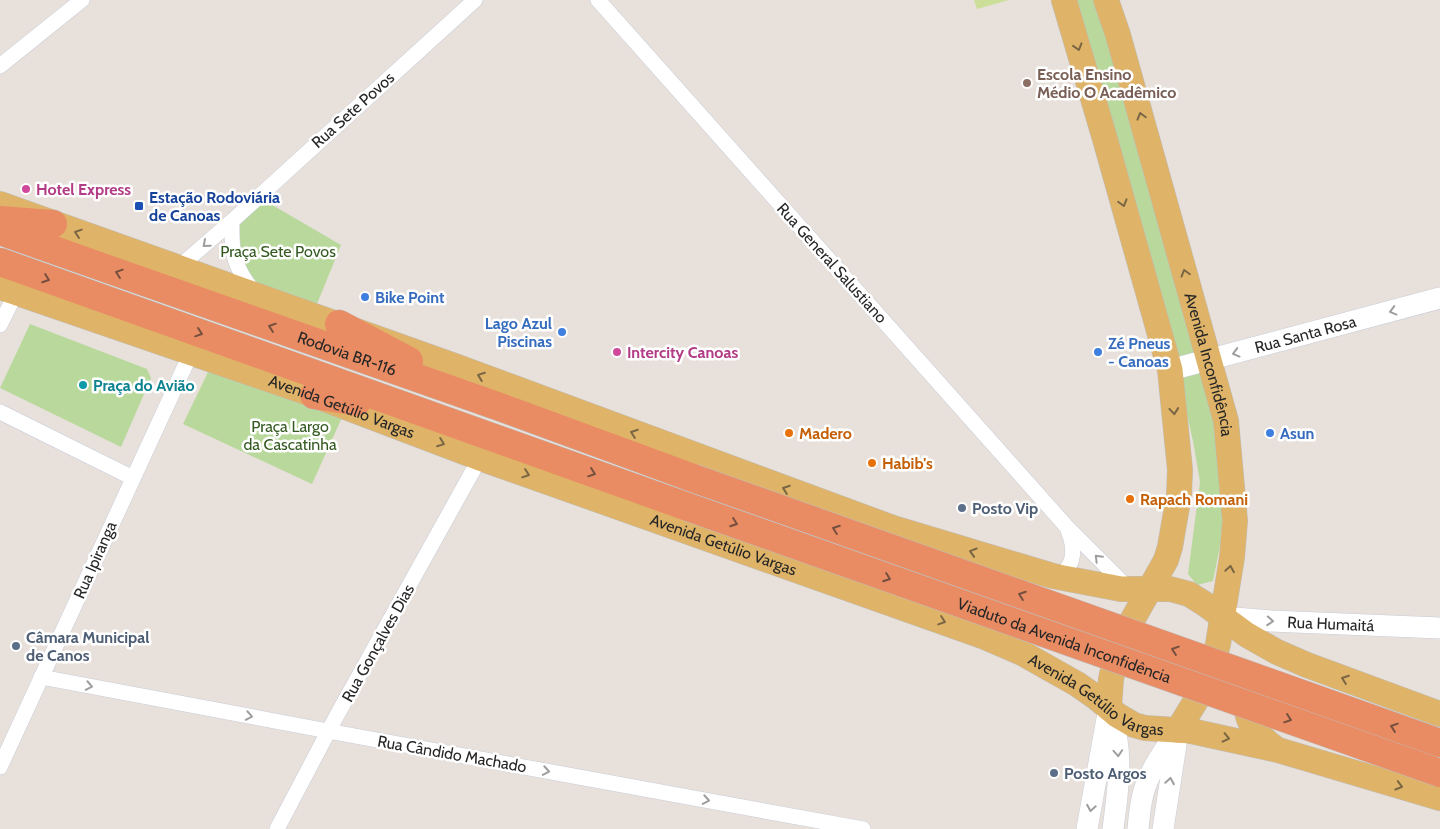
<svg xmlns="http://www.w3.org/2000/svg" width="1440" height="829" viewBox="0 0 1440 829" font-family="Cabin,sans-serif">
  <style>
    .green { fill: #b9d99c }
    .pitch { fill: #cbdf99 }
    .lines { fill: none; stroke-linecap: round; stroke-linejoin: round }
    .street-casing { stroke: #c9cdd8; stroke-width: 16 }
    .secondary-casing { stroke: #c9cdd8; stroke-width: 22 }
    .primary-casing { stroke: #bebebe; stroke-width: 26 }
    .highway-casing { stroke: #bebebe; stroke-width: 29 }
    .street { stroke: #fff; stroke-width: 15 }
    .secondary { stroke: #fff; stroke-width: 21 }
    .primary { stroke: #dfb468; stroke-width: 25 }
    .highway { stroke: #ea8c63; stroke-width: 28 }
    .highway-bridge-casing { stroke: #bebebe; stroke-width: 29; stroke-linecap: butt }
    .highway-bridge { stroke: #ea8c63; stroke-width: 28 }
    .oneway { stroke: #7a6644 }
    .oneway2 { stroke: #9e9e9e }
    .oneway3 { stroke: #754f3f }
    .education-dot { fill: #8d6e63; stroke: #fff; stroke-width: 2 }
    .hotel-dot { fill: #d1479c; stroke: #fff; stroke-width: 2 }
    .transit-dot { fill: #1a4fb4; stroke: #fff; stroke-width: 2 }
    .shop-dot { fill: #3f7fe0; stroke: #fff; stroke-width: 2 }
    .culture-dot { fill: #0f9aa8; stroke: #fff; stroke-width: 2 }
    .food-dot { fill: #e8710a; stroke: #fff; stroke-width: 2 }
    .service-dot { fill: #5c6f8a; stroke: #fff; stroke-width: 2 }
    .labels { text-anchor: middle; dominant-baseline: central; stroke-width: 5; stroke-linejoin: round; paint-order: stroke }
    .education-label { font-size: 16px; font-weight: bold; fill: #785e54; stroke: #fff; text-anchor: start }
    .street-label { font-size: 16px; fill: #272727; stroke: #fff }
    .hotel-label { font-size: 16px; font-weight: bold; fill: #b23c85; stroke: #fff; text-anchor: start }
    .transit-label { font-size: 16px; font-weight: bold; fill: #164399; stroke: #fff; text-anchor: start }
    .park-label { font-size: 16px; fill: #345a21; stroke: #fff }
    .shop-label { font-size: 16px; font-weight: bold; fill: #366cbe; stroke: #fff; text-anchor: start }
    .culture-label { font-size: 16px; font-weight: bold; fill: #0d838f; stroke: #fff; text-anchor: start }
    .food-label { font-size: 16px; font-weight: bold; fill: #c56008; stroke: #fff; text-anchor: start }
    .service-label { font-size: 16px; font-weight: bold; fill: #4e5e75; stroke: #fff; text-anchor: start }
  </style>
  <rect width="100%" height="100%" fill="#e8e0da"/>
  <g class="green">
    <polygon points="1073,0 1098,0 1220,422 1226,482 1222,536 1213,581 1197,585 1188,574 1200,482 1193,441 1169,336"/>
    <polygon points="262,199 341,245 317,304 254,282 243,268 236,224"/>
    <polygon points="30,324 147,369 151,378 121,447 0,388"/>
    <polygon points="210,368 344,413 312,484 183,424"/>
  </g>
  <polygon class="pitch" points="974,0 1009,0 977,9"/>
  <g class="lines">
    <g class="street-casing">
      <g id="street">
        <polyline points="598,0 1066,526 1129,589"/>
        <polyline points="0,66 82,0"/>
        <path d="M232 221C231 253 234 268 255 293"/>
        <polyline points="179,267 232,221 475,0"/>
        <polyline points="0,325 16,293"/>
        <polyline points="0,412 133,478"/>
        <path d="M1059 577C1076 564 1075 548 1068 530"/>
        <polyline points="41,677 344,734 863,829"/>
        <polyline points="0,767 191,353"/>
        <polyline points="277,829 336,717 480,458"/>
      </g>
    </g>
    <g class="secondary-casing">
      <g id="secondary">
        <path id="s1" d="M1170 370 1440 298"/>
        <path id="s2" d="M1222 617 1271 621 1440 628"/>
        <path d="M1111 715C1124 752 1118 791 1113 829"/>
        <polyline points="1087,829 1109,708"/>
        <path d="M1138 829C1139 818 1140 806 1143 794 1149 771 1165 749 1178 730"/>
        <polyline points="1163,829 1177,738"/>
      </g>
    </g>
    <g class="primary-casing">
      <g id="primary">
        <polyline points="1064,0 1105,139 1170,370 1180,470 1179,495 1170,547 1166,560 1125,633 1116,656 1111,679 1109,708"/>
        <path id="s3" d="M1106 0 1118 35 1226 421 1235 521 1232 557 1218 644 1212 667 1203 689 1178 730"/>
        <polyline points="0,204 452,365 893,528 1053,576 1121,589 1170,589 1189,594 1205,604 1247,635 1277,652 1307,665 1440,714"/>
        <path id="s4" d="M0 287 314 395 480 458 985 637 1022 653 1077 684 1097 698 1117 715 1134 725 1145 728 1191 731 1278 750 1440 798"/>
        <path d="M1252 687C1238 715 1254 733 1276 749"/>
      </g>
    </g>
    <g class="highway-casing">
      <g id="highway">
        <polyline points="0,220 53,224"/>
        <path id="s5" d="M0 231 500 407 693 478"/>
        <polyline points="0,262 688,507"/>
        <polyline points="339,324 409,361"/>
        <polyline points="314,395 357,402"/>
      </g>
    </g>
    <use href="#street" class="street"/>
    <use href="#secondary" class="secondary"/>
    <use href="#primary" class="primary"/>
    <use href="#highway" class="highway"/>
    <g class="highway-bridge-casing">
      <g id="highway-bridge">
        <polyline points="693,478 1440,743"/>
        <path id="s6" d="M688 507 1440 773"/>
      </g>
    </g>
    <use href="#highway-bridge" class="highway-bridge"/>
  </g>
  <defs><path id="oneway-chevron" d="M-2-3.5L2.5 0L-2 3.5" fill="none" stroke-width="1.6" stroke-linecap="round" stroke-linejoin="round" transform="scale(1.25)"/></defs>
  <g class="oneway">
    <use href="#oneway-chevron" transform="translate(1078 47) rotate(73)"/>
    <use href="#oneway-chevron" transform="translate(1141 116) rotate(-106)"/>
    <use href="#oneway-chevron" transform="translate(1123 203) rotate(74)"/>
    <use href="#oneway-chevron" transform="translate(78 233) rotate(-161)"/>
    <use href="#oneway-chevron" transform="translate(1185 273) rotate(-106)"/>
    <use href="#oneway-chevron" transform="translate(481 376) rotate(-159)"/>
    <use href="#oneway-chevron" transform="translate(1174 411) rotate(85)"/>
    <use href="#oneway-chevron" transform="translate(634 433) rotate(-160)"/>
    <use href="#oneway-chevron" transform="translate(441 443) rotate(21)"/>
    <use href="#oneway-chevron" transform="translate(526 474) rotate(19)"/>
    <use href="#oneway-chevron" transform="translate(786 489) rotate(-160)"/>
    <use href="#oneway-chevron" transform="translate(973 552) rotate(-163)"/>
    <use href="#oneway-chevron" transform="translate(1230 569) rotate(-81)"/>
    <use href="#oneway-chevron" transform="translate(942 621) rotate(19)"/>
    <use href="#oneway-chevron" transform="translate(1345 679) rotate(-160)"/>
    <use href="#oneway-chevron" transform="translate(1226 738) rotate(13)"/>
    <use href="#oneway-chevron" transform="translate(1399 786) rotate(16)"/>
  </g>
  <g class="oneway2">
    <use href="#oneway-chevron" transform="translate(206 244) rotate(139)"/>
    <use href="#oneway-chevron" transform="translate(1393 311) rotate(165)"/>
    <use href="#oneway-chevron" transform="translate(1236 353) rotate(165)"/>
    <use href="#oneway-chevron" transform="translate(1098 558) rotate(-135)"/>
    <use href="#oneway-chevron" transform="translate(1270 621) rotate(4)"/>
    <use href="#oneway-chevron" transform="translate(89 686) rotate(11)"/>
    <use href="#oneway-chevron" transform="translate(249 716) rotate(11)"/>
    <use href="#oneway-chevron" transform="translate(1118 753) rotate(86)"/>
    <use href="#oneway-chevron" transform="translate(546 771) rotate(10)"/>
    <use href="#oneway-chevron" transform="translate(1170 781) rotate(-81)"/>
    <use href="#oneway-chevron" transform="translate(706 800) rotate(10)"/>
    <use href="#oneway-chevron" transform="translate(1091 808) rotate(100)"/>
  </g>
  <g class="oneway3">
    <use href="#oneway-chevron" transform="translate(119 273) rotate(-161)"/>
    <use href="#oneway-chevron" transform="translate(46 279) rotate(20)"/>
    <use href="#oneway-chevron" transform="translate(272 327) rotate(-161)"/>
    <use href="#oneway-chevron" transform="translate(199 333) rotate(19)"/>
    <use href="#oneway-chevron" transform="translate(592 473) rotate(19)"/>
    <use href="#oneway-chevron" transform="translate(734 523) rotate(20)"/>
    <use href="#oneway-chevron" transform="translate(836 529) rotate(-160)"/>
    <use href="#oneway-chevron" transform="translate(887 578) rotate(20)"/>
    <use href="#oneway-chevron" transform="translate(1022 595) rotate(-160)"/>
    <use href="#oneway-chevron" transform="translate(1175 650) rotate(-161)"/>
    <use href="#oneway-chevron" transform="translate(1288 719) rotate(19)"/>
    <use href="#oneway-chevron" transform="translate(1394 727) rotate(-161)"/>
  </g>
  <circle class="education-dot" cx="1027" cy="83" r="5"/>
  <g class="hotel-dot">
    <circle cx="26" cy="189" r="5"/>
    <circle cx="617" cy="352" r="5"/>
  </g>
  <rect class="transit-dot" x="134" y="201" width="10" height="10" rx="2.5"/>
  <g class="shop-dot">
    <circle cx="365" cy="297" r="5"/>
    <circle cx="562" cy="332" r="5"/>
    <circle cx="1098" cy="352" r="5"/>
    <circle cx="1270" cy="433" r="5"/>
  </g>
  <circle class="culture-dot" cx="83" cy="385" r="5"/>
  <g class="food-dot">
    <circle cx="789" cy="433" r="5"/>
    <circle cx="872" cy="463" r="5"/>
    <circle cx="1130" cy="499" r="5"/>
  </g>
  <g class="service-dot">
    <circle cx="962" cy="508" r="5"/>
    <circle cx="16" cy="646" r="5"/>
    <circle cx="1054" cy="773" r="5"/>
  </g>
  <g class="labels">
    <g class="education-label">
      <text x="1037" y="74">Escola Ensino<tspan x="1037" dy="18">Médio O Acadêmico</tspan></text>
    </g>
    <g class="street-label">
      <text transform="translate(353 110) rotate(-42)">Rua Sete Povos</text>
      <text transform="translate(832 263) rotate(48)">Rua General Salustiano</text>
      <text stroke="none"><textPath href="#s1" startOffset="140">Rua Santa Rosa</textPath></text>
      <text stroke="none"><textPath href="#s5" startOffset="368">Rodovia BR-116</textPath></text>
      <text stroke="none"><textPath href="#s3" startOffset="379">Avenida Inconfidência</textPath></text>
      <text stroke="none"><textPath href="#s4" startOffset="362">Avenida Getúlio Vargas</textPath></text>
      <text stroke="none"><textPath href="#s4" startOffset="768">Avenida Getúlio Vargas</textPath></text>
      <text transform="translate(95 560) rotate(-66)">Rua Ipiranga</text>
      <text stroke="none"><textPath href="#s2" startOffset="109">Rua Humaitá</textPath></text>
      <text stroke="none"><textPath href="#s6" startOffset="399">Viaduto da Avenida Inconfidência</textPath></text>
      <text transform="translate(378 643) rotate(-61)">Rua Gonçalves Dias</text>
      <text stroke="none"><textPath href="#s4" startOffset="1172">Avenida Getúlio Vargas</textPath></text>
      <text transform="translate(452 754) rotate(10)">Rua Cândido Machado</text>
    </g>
    <g class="hotel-label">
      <text x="36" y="189">Hotel Express</text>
      <text x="627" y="352">Intercity Canoas</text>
    </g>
    <g class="transit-label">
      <text x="149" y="197">Estação Rodoviária<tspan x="149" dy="18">de Canoas</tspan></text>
    </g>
    <g class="park-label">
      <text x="278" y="251">Praça Sete Povos</text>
      <text x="290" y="426">Praça Largo<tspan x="290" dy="18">da Cascatinha</tspan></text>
    </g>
    <g class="shop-label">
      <text x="375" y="297">Bike Point</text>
      <text x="552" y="323" text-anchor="end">Lago Azul<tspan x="552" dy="18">Piscinas</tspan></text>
      <text x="1108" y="343">Zé Pneus<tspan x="1108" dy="18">- Canoas</tspan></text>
      <text x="1280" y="433">Asun</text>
    </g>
    <g class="culture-label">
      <text x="93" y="385">Praça do Avião</text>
    </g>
    <g class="food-label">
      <text x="799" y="433">Madero</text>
      <text x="882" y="463">Habib's</text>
      <text x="1140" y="499">Rapach Romani</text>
    </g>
    <g class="service-label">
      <text x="972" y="508">Posto Vip</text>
      <text x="26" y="637">Câmara Municipal<tspan x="26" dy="18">de Canos</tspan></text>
      <text x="1064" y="773">Posto Argos</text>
    </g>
  </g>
</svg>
